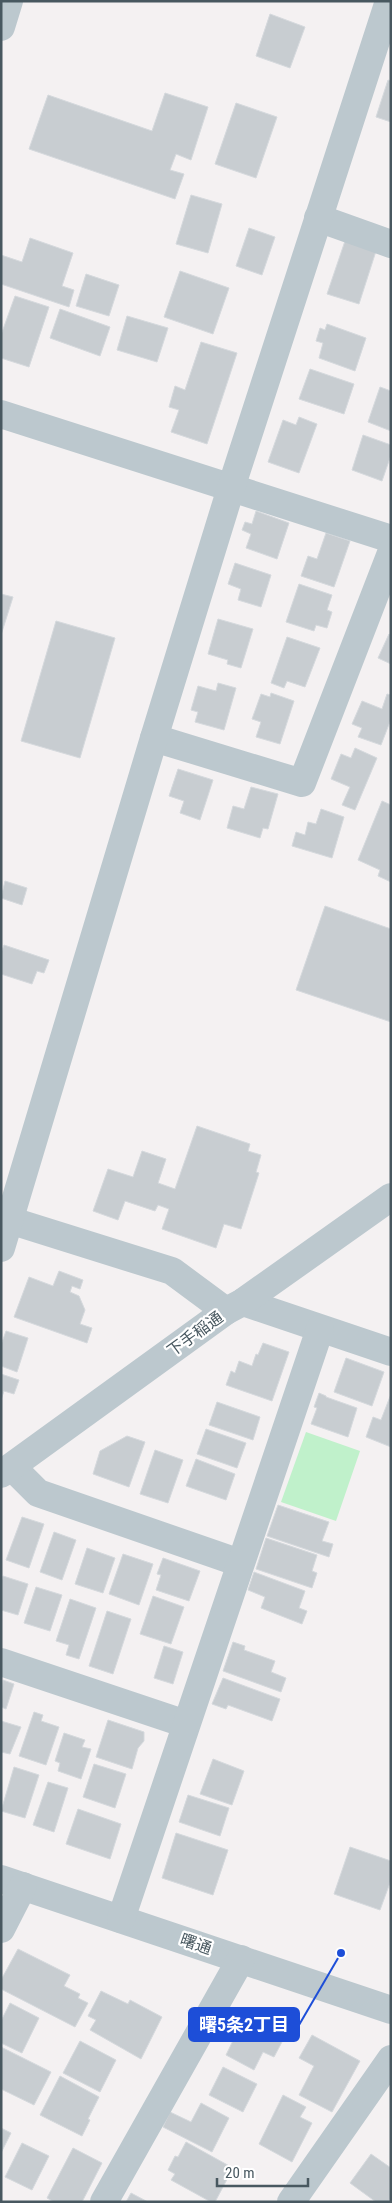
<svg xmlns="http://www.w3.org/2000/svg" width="392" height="2203" viewBox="0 0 392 2203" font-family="'Roboto Condensed','Noto Sans JP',sans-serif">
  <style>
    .green { fill: #c0f1cb }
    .building { fill: #c8cdd1; stroke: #d5d9dd }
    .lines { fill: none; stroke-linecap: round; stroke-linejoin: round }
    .minor { stroke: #bcc8ce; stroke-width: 28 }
    .labels { text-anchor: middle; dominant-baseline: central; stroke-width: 4.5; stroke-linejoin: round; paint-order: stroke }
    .street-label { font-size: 16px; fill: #485860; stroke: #fff }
    .leader { fill: none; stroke: #1d4ed8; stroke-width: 2 }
    .callout-dot { fill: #1d4ed8; stroke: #fff; stroke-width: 2 }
    .callout { fill: #1d4ed8; stroke: #1d4ed8; stroke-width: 2 }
    .callout-label { font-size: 18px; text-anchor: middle; font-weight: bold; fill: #fff }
  </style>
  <rect width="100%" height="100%" fill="#f4f1f2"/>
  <polygon class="green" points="306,1432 360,1451 336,1521 281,1502"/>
  <g class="building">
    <polygon points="270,14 305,27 290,68 256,56"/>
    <polygon points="388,80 391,81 391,122 376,117"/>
    <polygon points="165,93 208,107 191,160 176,154 170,170 184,174 175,199 29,149 48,95 152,131"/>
    <polygon points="236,103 277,117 256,178 215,164"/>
    <polygon points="191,195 222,204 208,253 176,244"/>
    <polygon points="249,228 275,237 262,275 236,266"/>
    <polygon points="30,238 73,253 62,286 74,290 69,307 1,284 1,255 22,262"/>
    <polygon points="346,238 377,248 359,304 327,294"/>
    <polygon points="180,271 229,288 213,334 164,317"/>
    <polygon points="86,274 119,285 109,316 76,306"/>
    <polygon points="15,296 49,307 29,367 1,358 1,335"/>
    <polygon points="60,309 110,327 100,356 50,338"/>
    <polygon points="127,316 168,328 157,362 117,350"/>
    <polygon points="327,324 366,338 355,371 319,358 323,343 316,341 320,328 325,330"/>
    <polygon points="201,342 237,353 207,444 171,432 179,410 169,407 175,386 185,390"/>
    <polygon points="310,369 354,384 344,414 299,399"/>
    <polygon points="380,387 391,391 391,431 368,422"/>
    <polygon points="299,417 317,424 299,473 268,462 283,420 296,425"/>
    <polygon points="363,435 391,445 391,455 382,481 352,470"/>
    <polygon points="256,511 289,523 277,559 246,548 251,534 242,530 245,522 252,524"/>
    <polygon points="326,533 350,541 334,587 301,576 308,556 317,559"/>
    <polygon points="235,563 271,575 261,607 238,600 241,589 228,584"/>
    <polygon points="299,584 332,595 327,610 332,612 327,628 316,625 314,631 286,622"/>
    <polygon points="1,594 13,597 1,635"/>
    <polygon points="218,619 253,629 241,668 227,664 228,660 208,654"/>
    <polygon points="56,621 115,638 80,758 21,741"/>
    <polygon points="389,634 391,635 391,664 378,658"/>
    <polygon points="287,637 320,648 305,687 287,681 284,688 271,683"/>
    <polygon points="218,683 236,688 224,730 195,722 198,712 191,710 198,686 216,691"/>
    <polygon points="271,693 294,701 280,744 256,737 261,722 252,719 261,694 270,697"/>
    <polygon points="387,694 391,695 391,719 381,745 358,737 362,728 352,724 362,701 382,709"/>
    <polygon points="355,748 377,758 355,810 342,805 350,787 331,779 341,754 351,758"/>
    <polygon points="178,769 213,780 200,820 180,813 184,801 169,796"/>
    <polygon points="251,787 278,794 268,829 263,828 260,838 227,828 233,806 244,809"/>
    <polygon points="382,801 391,805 391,882 378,876 380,870 358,860"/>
    <polygon points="321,809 344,817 332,858 292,846 296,832 305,835 308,822 316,824"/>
    <polygon points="5,881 27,888 22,905 1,898"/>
    <polygon points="325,906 391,929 391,1022 296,990"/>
    <polygon points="4,945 49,960 44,973 37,971 32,984 1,974 1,953"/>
    <polygon points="197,1126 250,1144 248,1151 261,1155 256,1172 259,1173 241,1229 224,1224 216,1248 162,1229 169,1209 158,1205 155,1211 125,1201 118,1220 93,1211 108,1169 133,1177 142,1151 166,1159 158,1183 175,1189"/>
    <polygon points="59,1271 83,1280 80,1289 72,1286 70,1292 79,1296 85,1310 80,1324 92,1328 87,1343 14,1317 29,1277 53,1286"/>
    <polygon points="6,1331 28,1338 17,1372 1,1366 1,1345"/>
    <polygon points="263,1343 289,1352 272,1401 226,1385 231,1371 235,1373 239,1361 252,1366 256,1354 258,1355"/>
    <polygon points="346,1358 384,1372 372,1406 334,1392"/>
    <polygon points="1,1374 19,1380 14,1394 4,1391 1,1400"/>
    <polygon points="319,1393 326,1396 326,1397 357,1408 348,1437 311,1424 317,1408 314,1407"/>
    <polygon points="391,1394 391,1447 366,1437 373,1417 381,1420"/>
    <polygon points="217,1402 260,1417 253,1440 209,1425"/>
    <polygon points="206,1429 246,1443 237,1468 197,1454"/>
    <polygon points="127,1436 145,1442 129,1487 93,1474 100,1451"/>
    <polygon points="155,1450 183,1460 168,1503 140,1494"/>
    <polygon points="196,1459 235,1474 226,1500 186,1486"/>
    <polygon points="278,1505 329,1522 322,1541 333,1544 329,1557 267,1536"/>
    <polygon points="22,1517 44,1524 29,1568 6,1560"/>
    <polygon points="54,1532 76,1540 62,1580 40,1572"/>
    <polygon points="266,1538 317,1555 312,1571 317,1573 312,1588 256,1569"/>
    <polygon points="87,1548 115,1558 103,1593 75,1584"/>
    <polygon points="123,1554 153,1564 139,1605 109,1594"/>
    <polygon points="163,1558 200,1571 189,1601 156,1590 161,1575 157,1574"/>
    <polygon points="254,1572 305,1591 299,1608 307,1611 302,1624 261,1608 265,1597 248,1590"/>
    <polygon points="3,1576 28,1584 18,1615 1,1610 1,1582"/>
    <polygon points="36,1587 62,1595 50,1631 24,1623"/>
    <polygon points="153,1596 184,1607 171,1644 140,1634"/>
    <polygon points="70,1599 96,1608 79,1659 66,1655 69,1645 56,1641"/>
    <polygon points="107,1611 131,1619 113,1674 89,1666"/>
    <polygon points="233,1642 245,1646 244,1650 275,1661 271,1672 286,1678 281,1692 223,1671"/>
    <polygon points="164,1646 183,1652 173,1684 154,1678"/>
    <polygon points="223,1678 280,1699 272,1721 228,1705 226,1709 212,1704"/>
    <polygon points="3,1680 14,1684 6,1709 1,1707"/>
    <polygon points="34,1712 43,1715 41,1721 59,1727 46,1765 19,1756"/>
    <polygon points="108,1720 144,1732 144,1741 138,1748 132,1769 96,1757"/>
    <polygon points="1,1721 21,1727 10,1754 1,1752"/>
    <polygon points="64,1733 85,1740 82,1747 91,1749 81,1779 58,1771 60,1763 55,1761"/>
    <polygon points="213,1759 244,1771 232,1805 200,1794"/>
    <polygon points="94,1764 126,1774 115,1808 83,1797"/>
    <polygon points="14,1767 39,1775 25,1818 1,1811"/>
    <polygon points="48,1782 68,1788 54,1832 33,1825"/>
    <polygon points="188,1795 229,1808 220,1836 179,1822"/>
    <polygon points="78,1809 121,1824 110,1859 66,1844"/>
    <polygon points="176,1833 228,1850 213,1895 162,1878"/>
    <polygon points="350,1847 391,1861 391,1880 380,1910 334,1894"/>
    <polygon points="18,1949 70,1975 64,1986 80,1994 78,1998 88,2003 75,2027 1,1989 1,1980"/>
    <polygon points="101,1991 128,2004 130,2000 162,2017 141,2059 90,2030 96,2020 88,2016"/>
    <polygon points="10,2003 39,2018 22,2053 1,2043 1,2021"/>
    <polygon points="243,2020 283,2040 274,2057 263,2052 254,2070 226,2055"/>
    <polygon points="312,2035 360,2061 332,2112 299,2095 314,2066 299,2058"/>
    <polygon points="80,2041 116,2060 100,2092 63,2073"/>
    <polygon points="1,2047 51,2072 34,2105 1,2089"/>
    <polygon points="223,2067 257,2084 243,2112 209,2095"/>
    <polygon points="60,2076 99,2097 88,2119 90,2120 82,2136 40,2115"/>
    <polygon points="283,2095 306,2107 300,2117 312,2123 292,2162 259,2144"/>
    <polygon points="201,2103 229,2118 212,2152 163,2127 170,2112 191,2122"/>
    <polygon points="1,2128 11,2133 1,2153"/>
    <polygon points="186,2142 233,2168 215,2202 211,2202 171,2180 175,2174 168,2170 175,2156 178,2157"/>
    <polygon points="22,2143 49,2156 32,2190 5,2177"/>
    <polygon points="73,2148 102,2163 82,2202 54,2202 47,2198"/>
    <polygon points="371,2154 391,2168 391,2198 388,2202 376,2202 350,2183"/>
    <polygon points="131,2193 148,2202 126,2202"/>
  </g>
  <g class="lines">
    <g class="minor">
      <polyline points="1,27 9,1"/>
      <polyline points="318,218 391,244"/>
      <polyline points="1,414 391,539"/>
      <polyline points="154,738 302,783 391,553"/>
      <polyline points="9,1220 172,1271 226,1311"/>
      <polyline points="1,1248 154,738 231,488 389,1"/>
      <polyline points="243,1302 391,1352"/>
      <polyline points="12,1467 38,1493 240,1563"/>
      <polyline points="1,1474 226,1311 243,1302 391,1197"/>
      <polyline points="1,1662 186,1724"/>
      <polyline points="1,1879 391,2010"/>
      <polyline points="121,1919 320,1329"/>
      <polyline points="1,1929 23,1886"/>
      <polyline points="104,2202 241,1959"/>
      <polyline points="291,2202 391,2059"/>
    </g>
  </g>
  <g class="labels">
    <g class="street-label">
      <text transform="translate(195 1334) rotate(-36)">下手稲通</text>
      <text transform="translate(196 1944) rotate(19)">曙通</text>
    </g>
  </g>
  <path class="leader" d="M341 1953L299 2025"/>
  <circle class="callout-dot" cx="341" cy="1953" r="5"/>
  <rect class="callout" x="189" y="2008" width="110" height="33" rx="5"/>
  <g class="callout-label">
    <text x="244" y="2031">曙5条2丁目</text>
  </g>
  <rect width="392" height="2203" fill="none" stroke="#485860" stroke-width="5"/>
  <path d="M217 2178v8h91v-8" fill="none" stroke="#485860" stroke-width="2.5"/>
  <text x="225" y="2178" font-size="15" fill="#485860" stroke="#ffffff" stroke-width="4" paint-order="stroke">20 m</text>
</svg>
